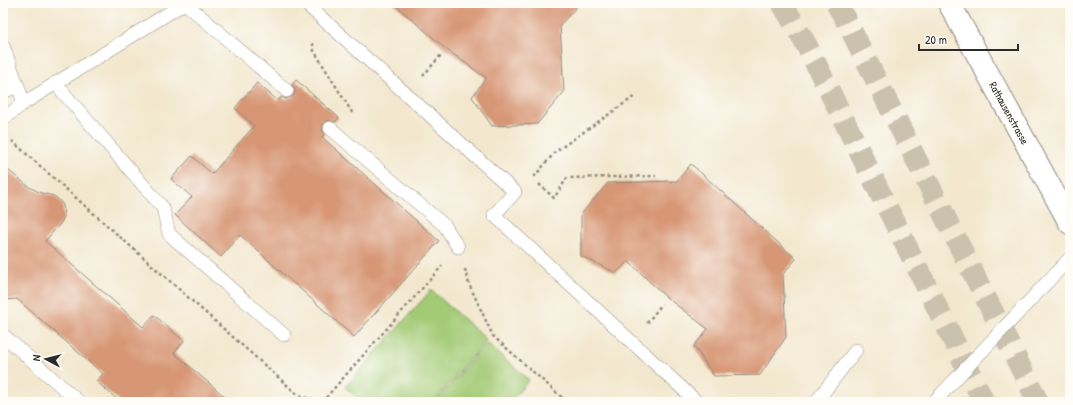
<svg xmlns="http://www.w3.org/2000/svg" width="1073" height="405" viewBox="0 0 1073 405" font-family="'Patrick Hand',sans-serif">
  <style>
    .green { fill: #a3ca75; stroke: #677a50 }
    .building { fill: #d79675 }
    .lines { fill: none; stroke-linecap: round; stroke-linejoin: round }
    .highway-tunnel { stroke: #cbc2ae; stroke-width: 22; stroke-dasharray: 22 11; stroke-linecap: butt }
    .lane-casing { stroke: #8f8a7d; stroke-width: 14 }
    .street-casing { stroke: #8f8a7d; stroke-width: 24 }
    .path { stroke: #8f8a7d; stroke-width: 2.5; stroke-dasharray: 3 3; stroke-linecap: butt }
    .lane { stroke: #fff; stroke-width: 13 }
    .street { stroke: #fff; stroke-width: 22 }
    .labels { text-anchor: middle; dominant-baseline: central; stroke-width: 4; stroke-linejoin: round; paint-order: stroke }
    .street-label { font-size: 11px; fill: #2b2b2b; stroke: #fdfcf7 }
  </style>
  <rect width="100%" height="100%" fill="#fdfcf7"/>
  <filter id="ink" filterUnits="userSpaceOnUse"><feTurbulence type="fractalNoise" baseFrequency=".025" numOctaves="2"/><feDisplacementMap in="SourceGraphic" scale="8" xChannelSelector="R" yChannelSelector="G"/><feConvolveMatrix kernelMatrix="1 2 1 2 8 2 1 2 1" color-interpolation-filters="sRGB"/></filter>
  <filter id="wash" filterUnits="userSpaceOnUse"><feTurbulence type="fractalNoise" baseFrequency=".012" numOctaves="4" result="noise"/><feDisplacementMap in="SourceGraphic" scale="16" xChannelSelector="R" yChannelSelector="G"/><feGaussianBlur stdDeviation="0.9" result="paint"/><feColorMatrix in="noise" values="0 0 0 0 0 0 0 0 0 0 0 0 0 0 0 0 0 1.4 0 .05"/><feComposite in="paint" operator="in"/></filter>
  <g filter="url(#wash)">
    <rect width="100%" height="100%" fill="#f3e8cf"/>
    <g class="green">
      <polygon points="431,290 487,340 433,402 362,402 345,387"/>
      <polygon points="487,343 529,380 510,402 435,402"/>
    </g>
    <g id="blocks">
      <g class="building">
        <polygon points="393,3 580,3 560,25 564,92 537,124 492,126 472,97 486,78 446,49"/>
        <polygon points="296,80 339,118 335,122 328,120 324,123 322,130 325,134 322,137 439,241 354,337 240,235 221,257 175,215 192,197 171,179 192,156 212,174 254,126 235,108 257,83 278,101 281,97 286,99 293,96 295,93 295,89 292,85"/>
        <polygon points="691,164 796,259 783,274 786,337 760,375 714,376 694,346 708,329 666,297 628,261 616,273 581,256 581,214 608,183 677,181"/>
        <polygon points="3,166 29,187 41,193 54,196 59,200 63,205 64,216 61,223 45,241 143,327 154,315 184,341 174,353 231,402 120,402 96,381 103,374 17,299 3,300"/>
      </g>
    </g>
  </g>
  <g filter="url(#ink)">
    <use href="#blocks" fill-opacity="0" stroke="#8f8a7d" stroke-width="1"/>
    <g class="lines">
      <g class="highway-tunnel">
        <polyline points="782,3 807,46 984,402"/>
        <polyline points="836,3 845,18 1038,402"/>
      </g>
      <g class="lane-casing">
        <g id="lane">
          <polyline points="185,3 287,91"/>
          <polyline points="305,3 515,192 494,215 697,402"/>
          <polyline points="3,46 24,103"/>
          <polyline points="55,83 163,208 169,234 284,335"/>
          <polyline points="3,92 18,86"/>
          <polyline points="3,119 24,103 185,3"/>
          <polyline points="330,128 445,226 458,247"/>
          <polyline points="3,335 79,402"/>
          <polyline points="816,402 856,350"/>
          <polyline points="934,402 1070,258"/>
        </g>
      </g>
      <g class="street-casing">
        <polyline id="street" points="949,3 1070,223"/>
      </g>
      <g class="path">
        <polyline points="313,43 313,49 353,114"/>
        <polyline points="423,76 441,55"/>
        <polyline points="12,141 297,394 316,402"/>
        <polyline points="534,177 555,152 635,96"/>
        <polyline points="539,184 554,198 567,178 656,176"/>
        <polyline points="465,269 469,284 493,336 567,402"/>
        <polyline points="647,323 662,304"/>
        <polyline points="322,402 442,266"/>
      </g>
      <use href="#lane" class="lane"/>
      <use href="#street" class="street"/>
    </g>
  </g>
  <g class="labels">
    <g class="street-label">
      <text transform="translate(1009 113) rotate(61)">Rathausenstrasse</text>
    </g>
  </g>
  <rect width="1073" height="405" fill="none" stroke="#fdfcf7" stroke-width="16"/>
  <g transform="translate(46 359) rotate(277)" stroke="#fdfcf7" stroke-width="3" paint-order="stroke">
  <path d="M0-3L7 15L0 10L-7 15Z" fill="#2b2b2b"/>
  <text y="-6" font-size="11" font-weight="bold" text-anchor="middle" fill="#2b2b2b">N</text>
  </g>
  <path d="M919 44v6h99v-6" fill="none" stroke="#2b2b2b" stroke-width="2"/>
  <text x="925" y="44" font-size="12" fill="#2b2b2b" stroke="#fdfcf7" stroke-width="3" paint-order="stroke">20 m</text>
</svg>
